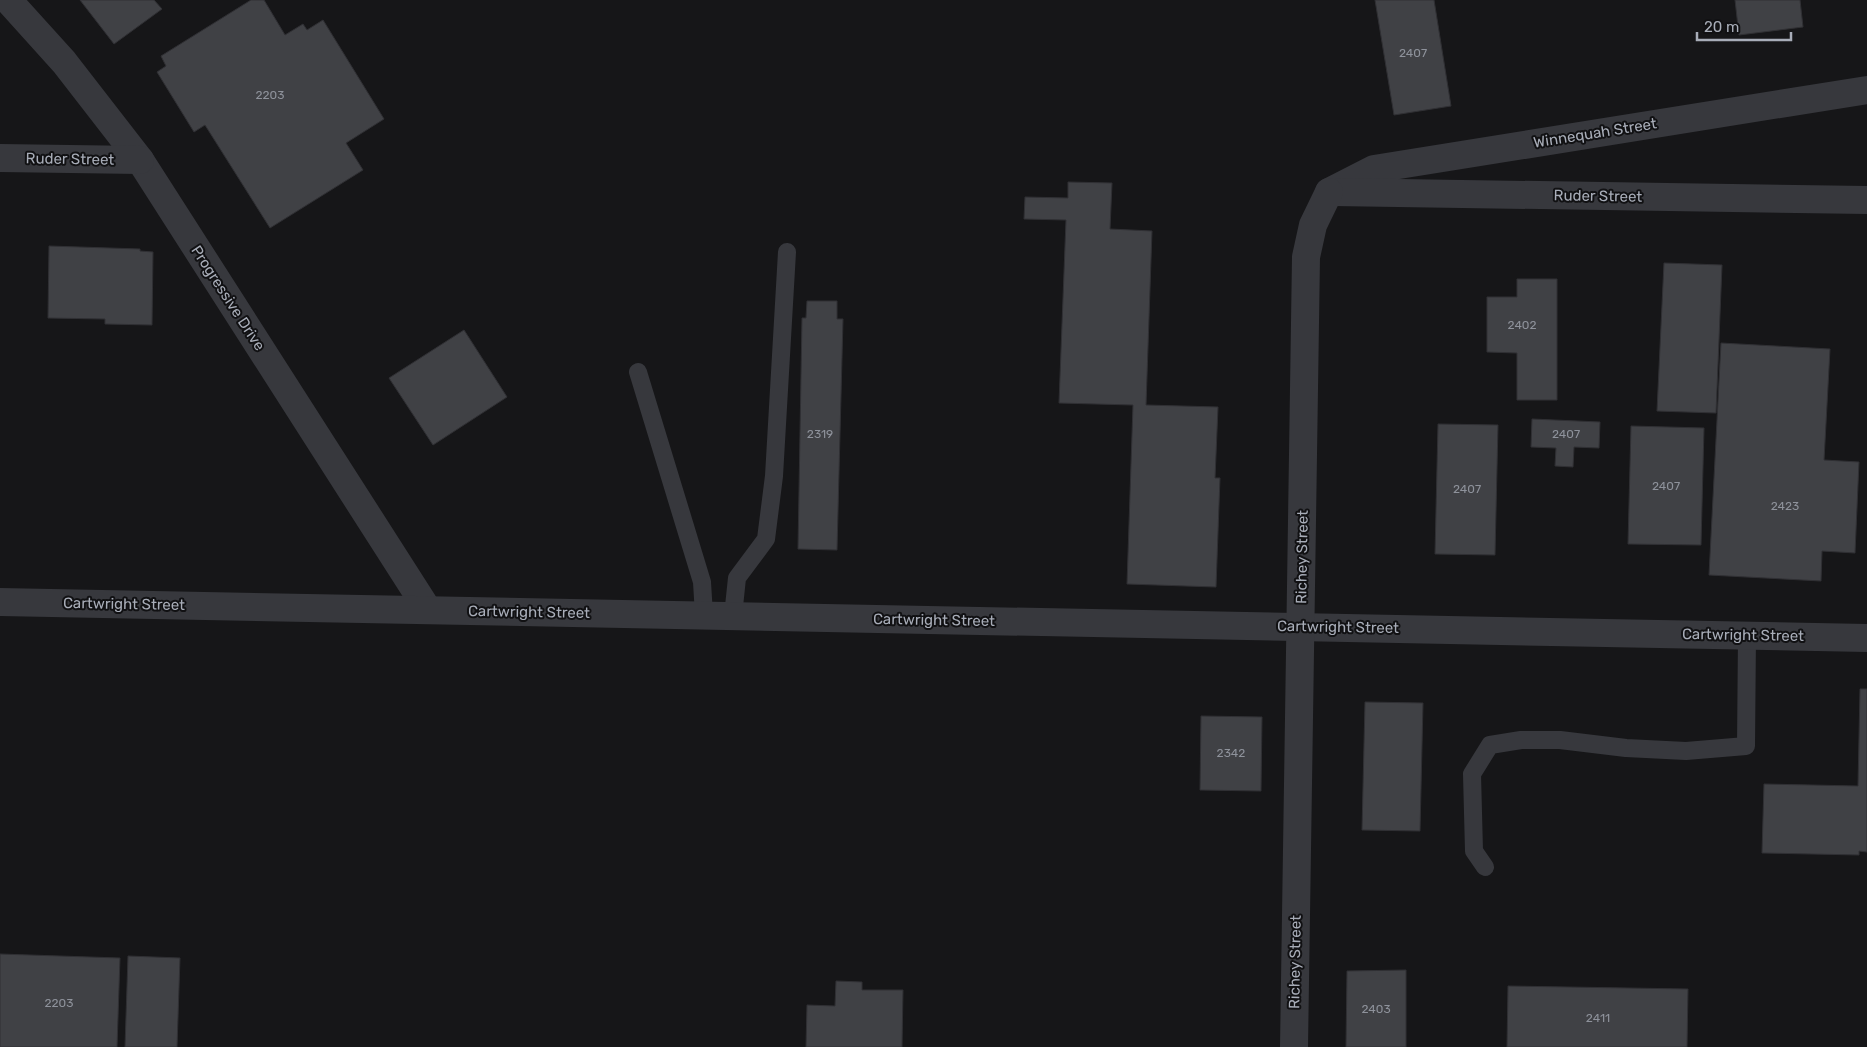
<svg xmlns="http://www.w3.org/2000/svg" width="1867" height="1047" viewBox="0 0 1867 1047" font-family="Rubik,sans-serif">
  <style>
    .building { fill: #404145; stroke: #303034 }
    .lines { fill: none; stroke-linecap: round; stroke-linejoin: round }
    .service { stroke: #37383d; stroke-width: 18 }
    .minor { stroke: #37383d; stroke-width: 28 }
    .labels { text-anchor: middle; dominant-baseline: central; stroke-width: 4; stroke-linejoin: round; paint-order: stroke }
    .number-label { font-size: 12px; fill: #8e929b }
    .street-label { font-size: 15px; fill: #a8adb8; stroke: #111113 }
  </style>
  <rect width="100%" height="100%" fill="#161618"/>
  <g class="building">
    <polygon points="80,0 154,0 162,9 114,44"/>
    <polygon points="251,0 264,0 285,35 303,24 307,30 323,20 384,119 346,143 363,170 270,228 205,125 194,132 157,72 166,66 161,56"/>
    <polygon points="1375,0 1434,0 1451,106 1394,115"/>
    <polygon points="1735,0 1800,0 1803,27 1739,35"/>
    <polygon points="1068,182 1112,183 1110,229 1152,231 1146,405 1218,407 1215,478 1220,478 1216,587 1127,584 1133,405 1059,403 1066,220 1024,219 1025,197 1068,198"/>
    <polygon points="49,246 140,249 140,251 153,252 152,325 105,324 105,319 48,318"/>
    <polygon points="1664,263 1722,265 1716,413 1657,411"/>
    <polygon points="1517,279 1557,279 1557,400 1517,400 1517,353 1487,352 1487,297 1517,297"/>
    <polygon points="807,301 837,301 837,319 843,319 837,550 798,549 802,318 806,318"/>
    <polygon points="464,330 507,397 433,445 389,378"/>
    <polygon points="1721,343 1830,349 1824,460 1859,462 1855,553 1822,551 1821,581 1709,575"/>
    <polygon points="1532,419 1600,422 1599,448 1574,447 1573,467 1555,466 1556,448 1531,447"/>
    <polygon points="1438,424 1498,425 1495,555 1435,554"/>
    <polygon points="1631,426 1704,428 1701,545 1628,544"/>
    <polygon points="1860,689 1867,689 1867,852 1859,851 1859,855 1762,853 1764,784 1858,786"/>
    <polygon points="1365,702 1423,703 1420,831 1362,830"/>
    <polygon points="1201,716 1262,717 1261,791 1200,790"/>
    <polygon points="0,954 120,958 117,1047 0,1047"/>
    <polygon points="128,956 180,958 177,1047 125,1047"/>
    <polygon points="1406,970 1406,1047 1346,1047 1347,971"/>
    <polygon points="836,981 862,982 862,990 903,990 902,1047 806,1047 807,1005 835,1006"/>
    <polygon points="1508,986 1688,989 1687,1047 1507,1047"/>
  </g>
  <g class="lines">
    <g class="service">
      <polyline points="638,372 702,582 704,615"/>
      <polyline points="733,616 737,578 766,539 774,476 787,252"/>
      <polyline points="1485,867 1474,851 1472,774 1490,745 1521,740 1560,740 1626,748 1686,751 1746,746 1747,635"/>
    </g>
    <g class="minor">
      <polyline points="8,0 64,62 140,160 428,610"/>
      <polyline points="0,158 140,160"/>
      <polyline points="1329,192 1374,169 1867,90"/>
      <polyline points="1333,192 1867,200"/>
      <polyline points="0,602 1867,638"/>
      <polyline points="1294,1047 1306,257 1313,225 1329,192"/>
    </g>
  </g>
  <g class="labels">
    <g class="number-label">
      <text x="1413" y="53">2407</text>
      <text x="270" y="95">2203</text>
      <text x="1522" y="325">2402</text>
      <text x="820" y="434">2319</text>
      <text x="1566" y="434">2407</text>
      <text x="1666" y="486">2407</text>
      <text x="1467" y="489">2407</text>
      <text x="1785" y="506">2423</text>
      <text x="1231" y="753">2342</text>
      <text x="59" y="1003">2203</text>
      <text x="1376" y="1009">2403</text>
      <text x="1598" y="1018">2411</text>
    </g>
    <g class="street-label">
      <text transform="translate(1595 133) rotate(-9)">Winnequah Street</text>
      <text transform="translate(70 159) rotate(1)">Ruder Street</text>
      <text transform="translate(1598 196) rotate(1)">Ruder Street</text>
      <text transform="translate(228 298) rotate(57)">Progressive Drive</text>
      <text transform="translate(1302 557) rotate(-89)">Richey Street</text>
      <text transform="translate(124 604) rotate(1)">Cartwright Street</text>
      <text transform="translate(529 612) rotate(1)">Cartwright Street</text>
      <text transform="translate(934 620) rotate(1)">Cartwright Street</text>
      <text transform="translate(1338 627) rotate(1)">Cartwright Street</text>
      <text transform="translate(1743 635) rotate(1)">Cartwright Street</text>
      <text transform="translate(1295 962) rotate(-89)">Richey Street</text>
    </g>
  </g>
  <path d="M1697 32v8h94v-8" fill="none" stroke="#a8adb8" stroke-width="2.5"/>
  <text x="1704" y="32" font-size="15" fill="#a8adb8" stroke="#111113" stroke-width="4" paint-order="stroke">20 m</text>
</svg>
